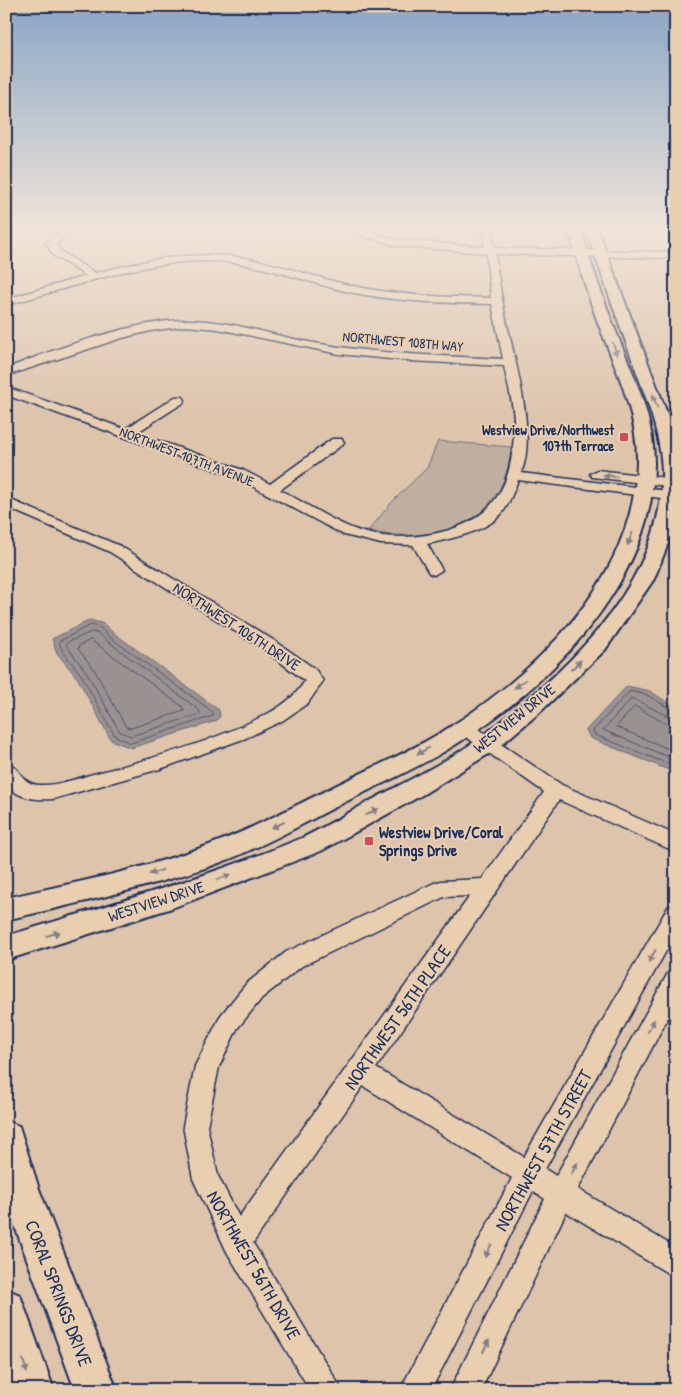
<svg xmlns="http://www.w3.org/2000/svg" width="682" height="1396" viewBox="0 0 682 1396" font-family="'Patrick Hand',sans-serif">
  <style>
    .green { fill: #c0afa0; stroke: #6e6f7f }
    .water { fill: #9a9191; stroke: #676a7d }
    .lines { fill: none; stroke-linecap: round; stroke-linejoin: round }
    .shore { stroke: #4e5672; stroke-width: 1 }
    .minor-casing { stroke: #1b2f5e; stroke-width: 3 }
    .tertiary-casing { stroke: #1b2f5e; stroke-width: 4 }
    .secondary-casing { stroke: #1b2f5e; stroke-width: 4 }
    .minor { fill: #e9ceb0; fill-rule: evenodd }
    .tertiary { fill: #e9ceb0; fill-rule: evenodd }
    .secondary { fill: #e9ceb0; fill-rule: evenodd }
    .oneway { fill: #827e87 }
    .poi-dot { fill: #d1495b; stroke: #e9ceb0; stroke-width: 2 }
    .labels { text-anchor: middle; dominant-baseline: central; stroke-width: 4; stroke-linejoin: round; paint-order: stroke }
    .far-street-label { font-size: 14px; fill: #1b2f5e; stroke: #e9ceb0 }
    .far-poi-label { font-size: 14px; font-weight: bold; fill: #1b2f5e; stroke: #e9ceb0; text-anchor: end }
    .street-label { font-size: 16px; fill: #1b2f5e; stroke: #e9ceb0 }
    .poi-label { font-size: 16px; font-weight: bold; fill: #1b2f5e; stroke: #e9ceb0; text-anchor: start }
    .near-street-label { font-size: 19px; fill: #1b2f5e; stroke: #e9ceb0 }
  </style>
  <rect width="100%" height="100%" fill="#ddc4ab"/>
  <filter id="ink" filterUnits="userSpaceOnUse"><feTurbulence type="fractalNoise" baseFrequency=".02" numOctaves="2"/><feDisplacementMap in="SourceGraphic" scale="10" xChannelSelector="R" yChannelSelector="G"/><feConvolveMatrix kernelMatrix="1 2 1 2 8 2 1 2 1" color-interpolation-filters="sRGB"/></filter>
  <g filter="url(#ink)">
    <path class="green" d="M438 441 511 447C505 526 435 545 368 531L393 501 427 468Z"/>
    <g class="water">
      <polygon points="90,620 104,624 111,631 219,710 220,716 216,721 131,748 111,740 78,679 57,653 52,639"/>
      <polygon points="627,686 650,691 676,708 676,773 590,738 586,730"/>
    </g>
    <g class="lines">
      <g class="shore">
        <polygon points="91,625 101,628 108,636 213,712 213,716 131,743 115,736 82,676 62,650 59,642"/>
        <polygon points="92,632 97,633 199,710 200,714 131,736 120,732 87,673 66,645 68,642"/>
        <polygon points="91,640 183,707 184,711 131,728 126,727 94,669 78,649 79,646"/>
        <polyline points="676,712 647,695 630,691 593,731 595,735 676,767"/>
        <polyline points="676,718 665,715 632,698 603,730 676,760"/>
        <polyline points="676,726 666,724 635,706 616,727 676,752"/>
      </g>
      <g class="minor-casing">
        <g id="minor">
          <path d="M72 228H85L64 236 56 244 60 251 95 273C144 260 195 250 245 258 285 265 323 281 363 288 405 296 448 297 491 298L486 253 397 246 339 228H353L398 240 485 247 482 228H491L495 248 664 252 676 250V256L664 258 495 254C498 274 501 295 505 315 513 355 538 435 521 473L676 492V500L518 480C514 490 510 501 505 509 492 531 450 539 427 544L442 570 434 575 429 573 413 545 381 544 344 535 233 476 6 395V387L125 429 175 397H183L185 400 183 403 136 433 243 470 270 484 332 439H342L344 442 342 445 280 490C304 502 328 519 354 529 377 538 407 539 432 534 498 522 515 481 514 419 513 402 507 383 504 366L411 361 339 354 218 329 185 326 151 331 122 338 6 376V369C52 349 135 321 184 320 229 319 271 336 314 343 377 354 440 356 503 359L492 304C443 303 393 302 345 291 301 281 258 262 212 261 142 259 73 288 6 305V299L86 276 53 255 46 243 58 232Z"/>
          <polygon points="668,228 676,228 676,240 671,237"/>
          <polygon points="597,470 676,479 676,487 592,477 590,474"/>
          <path d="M6 498 120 546 278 643 315 669 323 681 308 703 282 721 246 738 160 769 53 799C36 800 18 799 6 784V762C20 766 21 784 38 785 58 786 78 778 97 773 155 758 216 741 269 713 284 705 296 695 305 681L266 651 110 552 6 507Z"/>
          <path d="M465 722 471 724 562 785 676 835V852L559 800 376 1068 524 1157 668 907 676 904V933L545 1169 556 1176 668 973 676 970V1002L578 1189 676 1248V1278L566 1212 481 1390H450L545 1199 533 1191 431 1390H400L512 1178 363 1086 253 1243 342 1390H310L227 1252 193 1179 183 1126 195 1066 221 1015 246 984 286 952 434 883 441 881 482 879 544 792 459 732 456 728 459 724ZM470 896 239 1217 218 1176 207 1126 219 1067 237 1029 262 998 302 966 444 897Z"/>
        </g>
      </g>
      <g class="tertiary-casing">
        <g id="tertiary">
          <path d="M568 228H580C589 258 599 287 610 316 627 363 654 411 654 462 655 579 551 685 458 743 424 765 387 781 351 799 304 823 258 850 208 867 142 889 74 904 6 920V898C68 884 132 872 192 851 241 835 287 810 333 787 369 769 407 753 442 732 535 675 635 579 637 462 638 413 614 365 597 320 586 290 577 259 568 228Z"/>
          <path d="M585 228H597L668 416 676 446V511L672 534 654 579 605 650 539 713 495 750 422 795 321 851 172 908 6 960V936C105 906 206 878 302 838 325 827 348 813 370 801 407 781 447 762 481 737 561 677 658 589 662 482 664 440 646 398 632 359 616 315 601 272 585 228Z"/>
        </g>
      </g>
      <g class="secondary-casing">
        <g id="secondary">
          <polygon points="6,1121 19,1126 39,1189 117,1390 75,1390 6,1202"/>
          <polygon points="6,1289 20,1295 54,1390 12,1390 6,1372"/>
        </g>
      </g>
      <use href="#minor" class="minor"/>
      <use href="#tertiary" class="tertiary"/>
      <use href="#secondary" class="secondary"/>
    </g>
    <defs><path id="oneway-solid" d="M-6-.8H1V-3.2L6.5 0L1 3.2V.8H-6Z" transform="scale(1.25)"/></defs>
    <g class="oneway">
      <use href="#oneway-solid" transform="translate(615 349) rotate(70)"/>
      <use href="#oneway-solid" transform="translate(655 401) rotate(-110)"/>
      <use href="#oneway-solid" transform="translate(610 476) rotate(-173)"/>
      <use href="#oneway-solid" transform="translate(630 539) rotate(111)"/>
      <use href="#oneway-solid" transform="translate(576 665) rotate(-44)"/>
      <use href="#oneway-solid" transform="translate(520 684) rotate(142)"/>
      <use href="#oneway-solid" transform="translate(423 751) rotate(151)"/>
      <use href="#oneway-solid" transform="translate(372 812) rotate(-29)"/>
      <use href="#oneway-solid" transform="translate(278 825) rotate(156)"/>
      <use href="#oneway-solid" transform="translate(156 872) rotate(163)"/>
      <use href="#oneway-solid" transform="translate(224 877) rotate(-20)"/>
      <use href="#oneway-solid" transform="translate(53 934) rotate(-17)"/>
      <use href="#oneway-solid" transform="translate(652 956) rotate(120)"/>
      <use href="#oneway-solid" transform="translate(651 1026) rotate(-62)"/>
      <use href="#oneway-solid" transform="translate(574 1169) rotate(-62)"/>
      <use href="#oneway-solid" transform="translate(488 1251) rotate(118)"/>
      <use href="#oneway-solid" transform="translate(486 1346) rotate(-64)"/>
      <use href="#oneway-solid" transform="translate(25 1366) rotate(72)"/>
    </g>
  </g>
  <linearGradient id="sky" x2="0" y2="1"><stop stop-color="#89a6c5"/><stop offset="0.54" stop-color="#f0e4d9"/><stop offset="1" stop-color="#f0e4d9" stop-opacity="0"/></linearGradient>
  <rect width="682" height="423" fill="url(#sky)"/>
  <g class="poi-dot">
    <rect x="619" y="432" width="10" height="10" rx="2.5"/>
    <rect x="364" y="836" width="10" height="10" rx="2.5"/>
  </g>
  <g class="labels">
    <g class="far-street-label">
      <text transform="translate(403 341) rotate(5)">NORTHWEST 108TH WAY</text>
      <text transform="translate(187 456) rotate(21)">NORTHWEST 107TH AVENUE</text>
    </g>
    <g class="far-poi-label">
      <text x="614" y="429">Westview Drive/Northwest<tspan x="614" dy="16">107th Terrace</tspan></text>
    </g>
    <g class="street-label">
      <text transform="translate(237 626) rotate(33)">NORTHWEST 106TH DRIVE</text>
      <text transform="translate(514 718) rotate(-39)">WESTVIEW DRIVE</text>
      <text transform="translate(156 901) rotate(-18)">WESTVIEW DRIVE</text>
    </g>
    <g class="poi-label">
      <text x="379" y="832">Westview Drive/Coral<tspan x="379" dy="18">Springs Drive</tspan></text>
    </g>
    <g class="near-street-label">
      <text transform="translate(397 1017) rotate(-55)">NORTHWEST 56TH PLACE</text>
      <text transform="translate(543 1150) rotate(-61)">NORTHWEST 57TH STREET</text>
      <text transform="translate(254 1265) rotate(60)">NORTHWEST 56TH DRIVE</text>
      <text transform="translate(59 1293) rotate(69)">CORAL SPRINGS DRIVE</text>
    </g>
  </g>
  <rect width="682" height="1396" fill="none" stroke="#e9ceb0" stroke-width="25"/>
  <rect x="12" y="12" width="657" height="1371" fill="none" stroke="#1b2f5e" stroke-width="2" filter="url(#ink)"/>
</svg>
